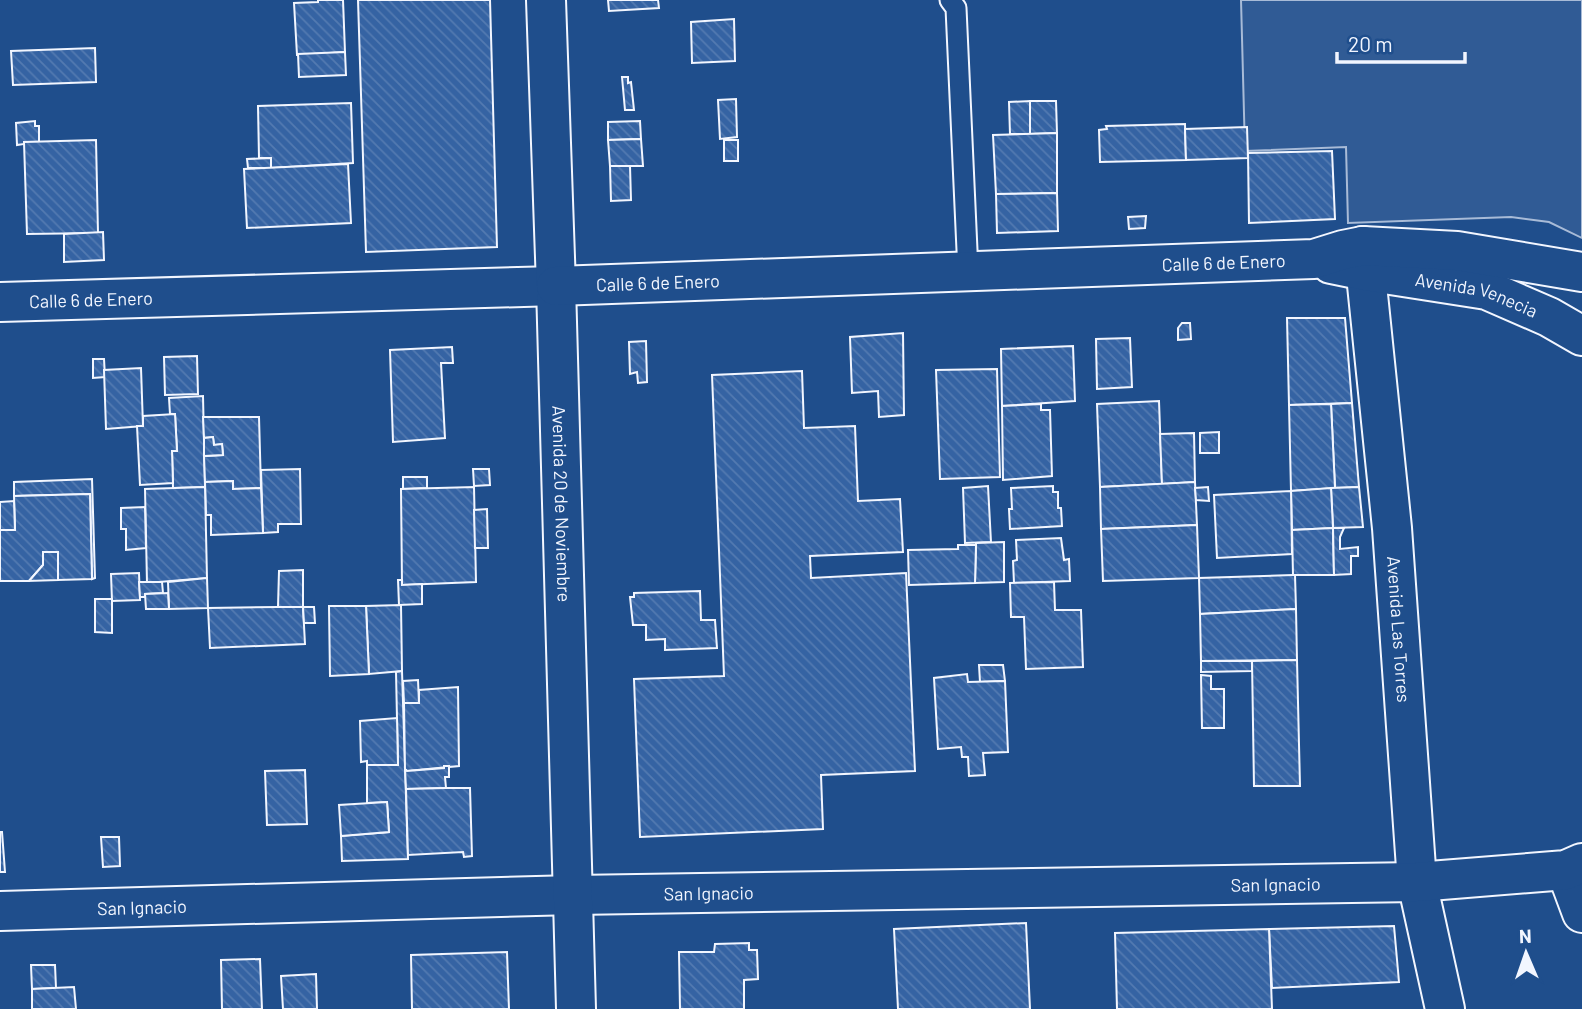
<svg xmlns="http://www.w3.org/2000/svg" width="1582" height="1009" viewBox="0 0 1582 1009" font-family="Barlow,sans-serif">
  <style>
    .built { fill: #305b95; stroke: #a8bbd7; stroke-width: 2 }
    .building { fill: url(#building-back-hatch); stroke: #f2f6ff; stroke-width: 2 }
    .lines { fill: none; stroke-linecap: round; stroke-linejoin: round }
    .lane-casing { stroke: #f2f6ff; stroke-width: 23 }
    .street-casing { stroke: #f2f6ff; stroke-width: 42 }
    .secondary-casing { stroke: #f2f6ff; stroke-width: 42 }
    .lane { stroke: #1f4e8c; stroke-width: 19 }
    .street { stroke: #1f4e8c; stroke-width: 38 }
    .secondary { stroke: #1f4e8c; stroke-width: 38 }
    .labels { text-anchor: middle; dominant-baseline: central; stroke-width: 5; stroke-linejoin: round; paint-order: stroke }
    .street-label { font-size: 18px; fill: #f2f6ff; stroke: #1f4e8c }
  </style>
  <defs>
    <pattern id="building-back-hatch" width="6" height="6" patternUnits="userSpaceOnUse" patternTransform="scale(1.75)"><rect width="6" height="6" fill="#3563a3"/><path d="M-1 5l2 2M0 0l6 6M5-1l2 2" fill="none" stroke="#537ab1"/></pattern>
  </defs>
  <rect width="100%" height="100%" fill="#1f4e8c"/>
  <polygon class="built" points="1241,0 1582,0 1582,238 1549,222 1511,217 1348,223 1346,147 1245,151"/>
  <g class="building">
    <polygon points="318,0 343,0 345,52 297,55 294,3 318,2"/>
    <polygon points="358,0 490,0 497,247 366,252"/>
    <polygon points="608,0 658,0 659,8 609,11"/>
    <polygon points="734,19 735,61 692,63 691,22"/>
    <polygon points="95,48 96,82 13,85 11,51"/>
    <polygon points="345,52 346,75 299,77 298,54"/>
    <polygon points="622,77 628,77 628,83 631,82 634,110 625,110"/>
    <polygon points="736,99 737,137 720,139 718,100"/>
    <polygon points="1030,101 1056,101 1057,133 1030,134"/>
    <polygon points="1030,101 1030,134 1010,134 1009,102"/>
    <polygon points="351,103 353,163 271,168 271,158 259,158 258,106"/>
    <polygon points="35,121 35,126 39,126 39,142 24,142 24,144 17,145 16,123"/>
    <polygon points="640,121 641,139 608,140 608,122"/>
    <polygon points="1185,124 1186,160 1100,162 1099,130 1107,129 1106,126"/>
    <polygon points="1247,127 1248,158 1186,160 1185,129"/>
    <polygon points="1057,133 1057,193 996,194 993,135"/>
    <polygon points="641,139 643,166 610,166 608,140"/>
    <polygon points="96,140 98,233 27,234 24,142"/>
    <rect x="724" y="140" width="14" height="21"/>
    <polygon points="1332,151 1335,219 1249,223 1248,153"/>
    <polygon points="271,158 271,168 248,168 247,159"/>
    <polygon points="348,164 351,223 247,228 244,169"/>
    <polygon points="610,166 630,166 631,200 611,201"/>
    <polygon points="1057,193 1058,231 997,233 996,194"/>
    <polygon points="1146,216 1145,228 1129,229 1128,217"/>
    <polygon points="103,232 104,260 64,262 64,234"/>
    <polygon points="1287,318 1345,318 1352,403 1289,405"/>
    <polygon points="1182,323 1190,323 1191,339 1178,340 1178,328"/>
    <polygon points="903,333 904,415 879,417 878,391 852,393 850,337"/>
    <polygon points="1130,338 1132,387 1097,389 1096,339"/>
    <polygon points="646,341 647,382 638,383 637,372 630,374 629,342"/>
    <polygon points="1073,346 1075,401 1002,406 1001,349"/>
    <polygon points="452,347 453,363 441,363 445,438 393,442 390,350"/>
    <polygon points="197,356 198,394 165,395 164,357"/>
    <polygon points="93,359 104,359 105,377 93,378"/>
    <polygon points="141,368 143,426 106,429 104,370"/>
    <polygon points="997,369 1000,477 940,479 936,370"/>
    <polygon points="802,371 804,428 855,426 858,501 900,499 903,552 810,556 811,578 906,573 915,771 821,775 823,829 640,837 634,679 724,676 712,375"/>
    <polygon points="203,396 205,487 173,488 172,451 177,451 175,414 170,414 169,398"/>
    <polygon points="1159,401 1162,484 1100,487 1097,404"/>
    <polygon points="1352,403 1359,487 1335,488 1331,404"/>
    <polygon points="1041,404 1041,410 1050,410 1052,476 1003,480 1002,406"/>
    <polygon points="1331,404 1335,488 1291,491 1289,405"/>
    <polygon points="175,414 177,451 172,451 173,483 140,485 137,426 143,426 143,416"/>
    <polygon points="203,417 259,417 261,488 233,489 233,481 205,482 204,456 223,455 222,444 214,445 213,437 204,438"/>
    <polygon points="1219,432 1219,453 1200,453 1200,433"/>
    <polygon points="1194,433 1195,482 1162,484 1160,434"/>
    <polygon points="213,437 214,445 222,444 223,455 204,456 204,438"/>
    <polygon points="300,469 301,524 278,524 278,532 263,533 261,470"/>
    <polygon points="473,469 489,469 490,485 474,486"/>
    <polygon points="403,477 427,477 427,488 403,489"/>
    <polygon points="92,479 95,578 92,579 90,494 14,496 14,482"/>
    <polygon points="233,481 233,489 261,488 263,533 211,535 211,515 206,515 205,482"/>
    <polygon points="1195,482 1197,525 1101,529 1100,487"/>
    <polygon points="988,486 991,542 965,543 963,488"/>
    <polygon points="1053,486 1053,492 1058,492 1058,508 1061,508 1062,526 1010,529 1009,509 1012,509 1011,488"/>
    <polygon points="205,487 207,578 147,583 145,489"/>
    <polygon points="474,487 476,582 402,585 401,489"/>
    <polygon points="1208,487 1209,501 1196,500 1195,488"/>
    <polygon points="1359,487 1363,527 1333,528 1331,488"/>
    <polygon points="1331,488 1333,528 1292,530 1291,491"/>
    <polygon points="1291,491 1292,554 1217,558 1214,495"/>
    <polygon points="90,494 92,579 58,580 58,552 43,552 43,565 29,581 0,581 0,530 15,530 14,496"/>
    <polygon points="14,501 15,530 0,530 0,502"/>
    <polygon points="145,507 146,548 126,550 126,529 121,529 121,508"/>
    <polygon points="487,509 488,548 475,548 474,510"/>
    <polygon points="1197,525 1199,578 1103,581 1101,529"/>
    <polygon points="1333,528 1334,575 1293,575 1292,530"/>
    <polygon points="1333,528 1344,528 1340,537 1340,549 1358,547 1358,556 1351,556 1351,574 1334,575"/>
    <polygon points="1061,538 1064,560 1069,559 1070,581 1014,583 1013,561 1017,560 1016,540"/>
    <polygon points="1004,542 1004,582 975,583 976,543"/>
    <polygon points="958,545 976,545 975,583 909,585 908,550 958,549"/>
    <polygon points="43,552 58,552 58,580 29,581 43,565"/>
    <polygon points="303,570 303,607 278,607 279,571"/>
    <polygon points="139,573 140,600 112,601 111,574"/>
    <polygon points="1293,575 1295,575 1296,609 1200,614 1199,578"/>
    <polygon points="207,578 208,608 169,609 168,582"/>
    <polygon points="398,580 402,580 402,585 422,584 422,604 399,605"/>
    <polygon points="139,582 162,582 163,593 145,594 145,597 140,597"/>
    <polygon points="1054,582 1055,610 1081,610 1083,667 1026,669 1024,617 1011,617 1010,583"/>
    <polygon points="700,591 701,620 715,620 717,648 665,650 665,639 646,640 646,625 633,625 630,597 634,597 634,593"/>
    <polygon points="168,593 169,609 146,609 145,594"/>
    <polygon points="95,599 112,599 112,633 95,632"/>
    <polygon points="401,605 402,671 369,674 366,606"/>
    <polygon points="329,606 366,606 369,674 330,676"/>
    <polygon points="278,607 303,607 305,644 210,648 208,608"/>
    <polygon points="303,607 314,607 315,623 304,623"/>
    <polygon points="1296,609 1297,660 1201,661 1200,614"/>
    <polygon points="1297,660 1300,786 1254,786 1252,661"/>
    <polygon points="1201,661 1252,661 1252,671 1201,672"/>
    <polygon points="979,665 1003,665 1005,681 980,682"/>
    <polygon points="402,671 408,859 342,861 341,836 389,832 387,802 367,803 367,765 398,765 396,672"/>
    <polygon points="967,674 968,682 1005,681 1008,752 983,753 985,775 969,776 968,757 962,757 961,747 938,749 934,678"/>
    <polygon points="1201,675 1211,676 1211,689 1224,689 1224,728 1202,728"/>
    <polygon points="418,680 419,703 404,703 403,681"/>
    <polygon points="458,687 459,766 407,771 405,769 404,703 419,703 419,690"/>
    <polygon points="397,718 398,765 367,765 367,761 361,762 360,721"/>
    <polygon points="444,766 449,766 449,777 445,777 446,788 406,789 405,769 407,771 444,768"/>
    <polygon points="305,770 307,824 267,825 265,771"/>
    <polygon points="446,788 470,788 472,856 464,857 463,852 408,855 406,789"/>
    <polygon points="387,802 389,832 341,836 339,805"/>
    <polygon points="0,832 2,832 5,872 0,872"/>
    <polygon points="101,837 119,837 120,866 103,867"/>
    <polygon points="1026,923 1030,1009 898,1009 894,929"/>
    <polygon points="1394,926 1399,982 1272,988 1269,929"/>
    <polygon points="1269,929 1272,1009 1117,1009 1115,933"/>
    <polygon points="749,943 749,950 757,950 758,979 744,980 744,1009 680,1009 679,952 714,952 715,944"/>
    <polygon points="507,952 509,1009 412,1009 411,955"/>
    <polygon points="260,959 262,1009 222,1009 221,960"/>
    <polygon points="31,965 55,965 56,988 32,989"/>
    <polygon points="316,974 317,1009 283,1009 281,976"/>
    <polygon points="74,987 76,1009 32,1009 32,989"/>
  </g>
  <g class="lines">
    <g class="lane-casing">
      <polyline id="lane" points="950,0 956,8 968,272"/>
    </g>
    <g class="street-casing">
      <g id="street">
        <path id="s1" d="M1363 246 1392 528 1417 882 1445 1009"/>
        <path id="s2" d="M0 302 556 286"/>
        <polyline points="1566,870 1582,913"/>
        <path id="s3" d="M0 911 574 895 1417 882 1566 870 1582 863"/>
      </g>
    </g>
    <g class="secondary-casing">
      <g id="secondary">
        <path id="s4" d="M546 0 556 286 576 1009"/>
        <path id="s5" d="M1331 264 1365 271 1487 290 1549 317 1582 336"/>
        <path id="s6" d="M556 286 1314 259 1343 250 1363 246 1457 251 1582 272"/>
      </g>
    </g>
    <use href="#lane" class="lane"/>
    <use href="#street" class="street"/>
    <use href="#secondary" class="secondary"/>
  </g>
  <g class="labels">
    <g class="street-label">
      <text stroke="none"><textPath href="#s6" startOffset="668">Calle 6 de Enero</textPath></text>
      <text stroke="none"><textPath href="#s6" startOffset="102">Calle 6 de Enero</textPath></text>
      <text stroke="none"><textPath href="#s5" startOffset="149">Avenida Venecia</textPath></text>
      <text stroke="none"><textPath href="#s2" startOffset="91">Calle 6 de Enero</textPath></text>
      <text stroke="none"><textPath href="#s4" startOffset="504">Avenida 20 de Noviembre</textPath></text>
      <text stroke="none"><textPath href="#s1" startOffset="385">Avenida Las Torres</textPath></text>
      <text stroke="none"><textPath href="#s3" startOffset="1276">San Ignacio</textPath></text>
      <text stroke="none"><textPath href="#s3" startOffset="709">San Ignacio</textPath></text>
      <text stroke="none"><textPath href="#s3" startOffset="142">San Ignacio</textPath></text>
    </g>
  </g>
  <g transform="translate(1526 953) rotate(358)" stroke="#1f4e8c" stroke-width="5" paint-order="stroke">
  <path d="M0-5L12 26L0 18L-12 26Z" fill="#f2f6ff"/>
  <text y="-10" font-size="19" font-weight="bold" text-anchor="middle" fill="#f2f6ff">N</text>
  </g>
  <path d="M1337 52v10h128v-10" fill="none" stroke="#f2f6ff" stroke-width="3.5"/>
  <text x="1348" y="52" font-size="21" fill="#f2f6ff" stroke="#1f4e8c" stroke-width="5" paint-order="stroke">20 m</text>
</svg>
